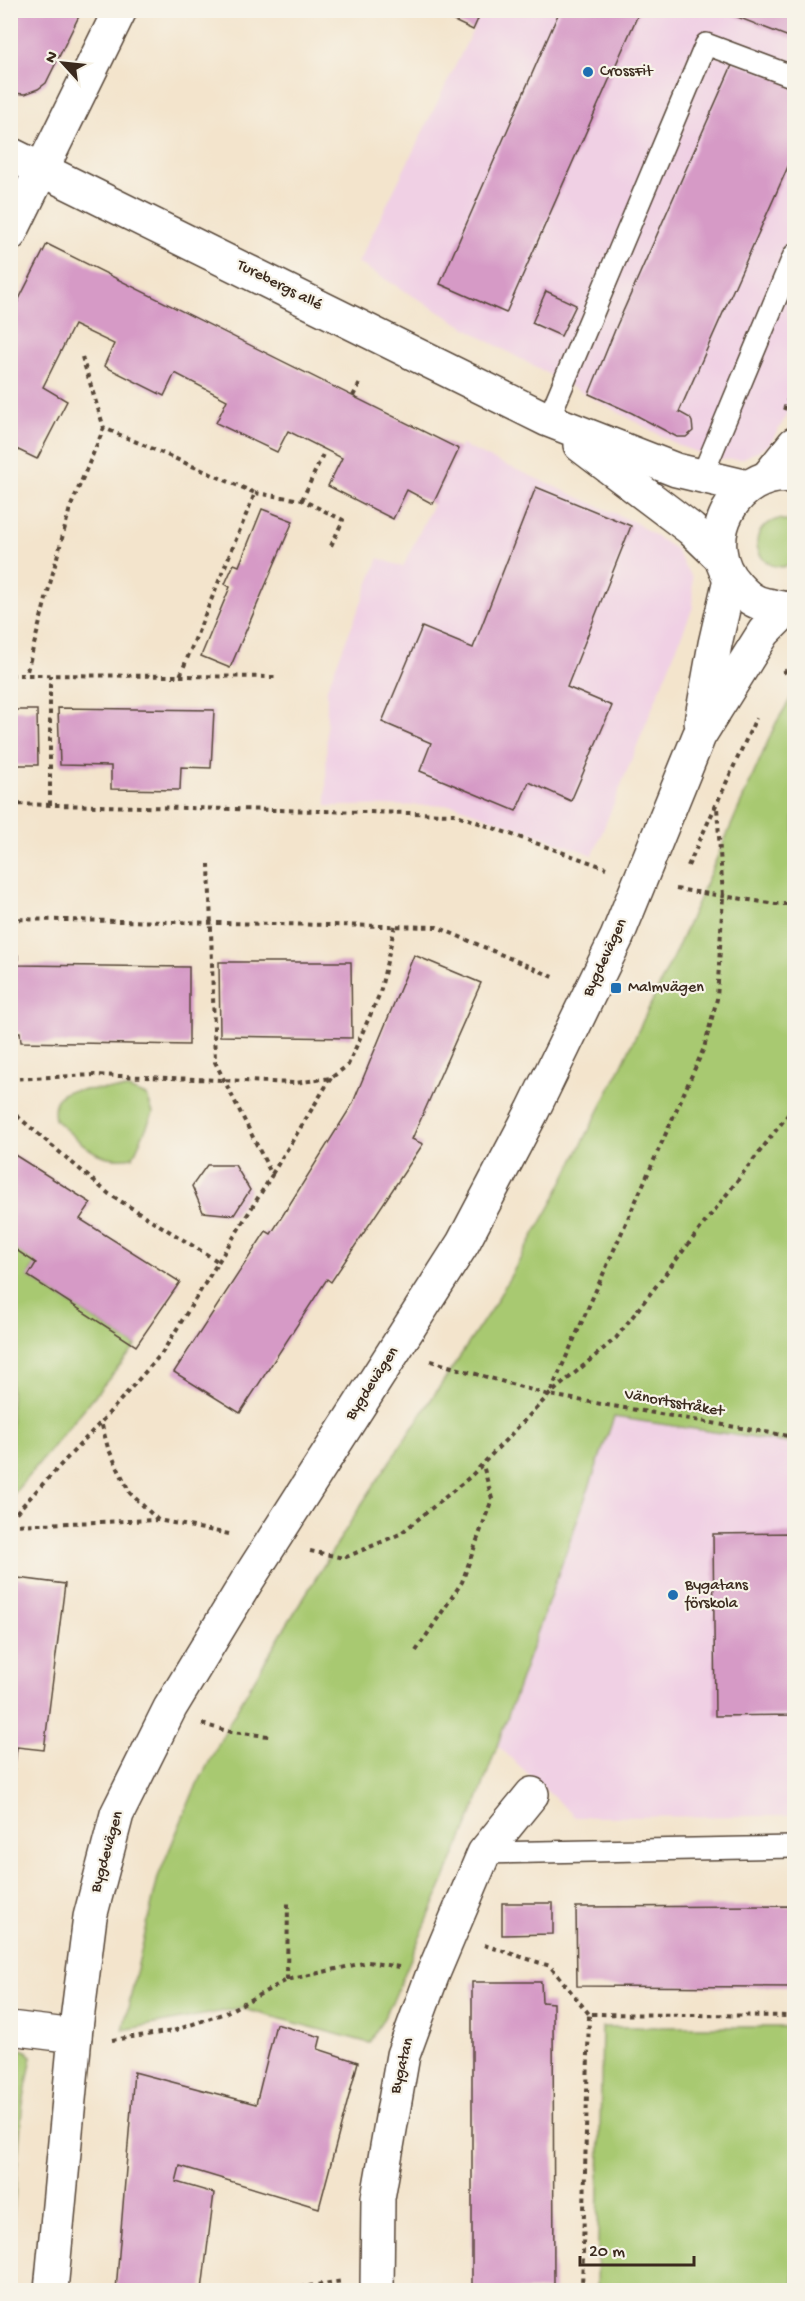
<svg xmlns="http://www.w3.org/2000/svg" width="805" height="2301" viewBox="0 0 805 2301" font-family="'Gochi Hand',sans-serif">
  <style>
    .built { fill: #f0d0e4 }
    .green { fill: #a8c971; stroke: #727a48; stroke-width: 1.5 }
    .building { fill: #d69ac6 }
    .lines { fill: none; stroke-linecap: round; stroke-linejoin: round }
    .service-casing { stroke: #574638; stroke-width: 24 }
    .minor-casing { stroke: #574638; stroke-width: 36 }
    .tertiary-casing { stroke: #574638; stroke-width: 36 }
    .path { stroke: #574638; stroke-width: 4; stroke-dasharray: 4.5 4.5; stroke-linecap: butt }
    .service { stroke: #fff; stroke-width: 21 }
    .minor { stroke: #fff; stroke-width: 33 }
    .tertiary { stroke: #fff; stroke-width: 33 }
    .poi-dot { fill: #1f6fb2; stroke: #f7f3e8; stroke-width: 2 }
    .labels { text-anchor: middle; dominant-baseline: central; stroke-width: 4.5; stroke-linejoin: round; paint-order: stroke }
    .poi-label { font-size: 16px; fill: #3b2a1e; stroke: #f7f3e8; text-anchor: start }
    .street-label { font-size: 16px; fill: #3b2a1e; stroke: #f7f3e8 }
  </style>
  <rect width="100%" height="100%" fill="#f7f3e8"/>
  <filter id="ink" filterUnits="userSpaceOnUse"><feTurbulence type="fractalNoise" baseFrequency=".0167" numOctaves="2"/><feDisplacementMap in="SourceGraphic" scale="12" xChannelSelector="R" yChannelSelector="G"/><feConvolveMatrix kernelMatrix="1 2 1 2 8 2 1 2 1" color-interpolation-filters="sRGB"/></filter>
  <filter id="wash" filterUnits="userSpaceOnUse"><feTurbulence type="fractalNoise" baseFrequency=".008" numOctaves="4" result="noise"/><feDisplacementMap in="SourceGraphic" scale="24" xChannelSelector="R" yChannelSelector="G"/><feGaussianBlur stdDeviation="1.35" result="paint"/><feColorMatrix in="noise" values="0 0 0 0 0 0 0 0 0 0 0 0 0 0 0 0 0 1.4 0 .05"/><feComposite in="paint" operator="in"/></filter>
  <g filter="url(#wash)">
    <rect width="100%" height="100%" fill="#f3e4cc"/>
    <g class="built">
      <polygon points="431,11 794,11 794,396 786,417 769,445 742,459 721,460 682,447 488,341 358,263 473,30"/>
      <polygon points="461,445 636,523 675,549 692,578 693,607 593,855 455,805 326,806 327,688 379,558 403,567"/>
      <polygon points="614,1417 794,1444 794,1816 575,1817 498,1746"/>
    </g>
    <g class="green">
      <path d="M779 519 794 523V563C761 581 738 529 779 519Z"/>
      <polygon points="794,693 794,1444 614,1417 475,1808 392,2003 370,2043 240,2008 123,2030 158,1877 193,1793 234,1714 286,1626 363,1502 494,1305 552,1203 622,1065 680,942 776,723"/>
      <path d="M128 1089 147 1096 153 1113 133 1157C95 1164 82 1142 55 1120 53 1109 54 1097 66 1092 75 1088 115 1090 128 1089Z"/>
      <polygon points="11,1246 36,1263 28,1276 136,1346 11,1497"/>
      <polygon points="602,2027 794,2027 794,2290 597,2290"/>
      <polygon points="10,2045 27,2051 32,2057 22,2109 11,2240 10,2135 13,2112 10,2111"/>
    </g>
    <g id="blocks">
      <g class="building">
        <polygon points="10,10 82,10 46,83 38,89 25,94 10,93"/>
        <polygon points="431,10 482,10 473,30"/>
        <polygon points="560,10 640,10 506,313 440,284"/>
        <polygon points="794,10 794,39 722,11 722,10"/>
        <polygon points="733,63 794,84 794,153 679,412 690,418 692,422 693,431 686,437 677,437 632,413 589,394 617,325"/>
        <polygon points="47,244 459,449 433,504 407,490 393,519 328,486 342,458 288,431 277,452 216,423 227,400 175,373 164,396 104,366 114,344 74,325 43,387 67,401 37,459 10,446 10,317"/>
        <polygon points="546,291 576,305 561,336 532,323"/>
        <polygon points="536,487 631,526 567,687 612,706 571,801 529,782 516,811 420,771 431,743 382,722 422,627 473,648"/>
        <polygon points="262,509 293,521 230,668 201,656 230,587 225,584 234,564 239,566"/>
        <polygon points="58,708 214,710 211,768 181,767 180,790 111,789 111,766 60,765"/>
        <polygon points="10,710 37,710 38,765 10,765"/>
        <polygon points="10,955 18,955 18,965 189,967 189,1045 21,1042 20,1032 10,1032"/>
        <polygon points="414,955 481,983 412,1139 423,1144 331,1282 327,1279 240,1413 174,1372 266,1231 271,1234 352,1105"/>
        <polygon points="219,962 351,962 352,1038 220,1036"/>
        <polygon points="10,1152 91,1203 80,1219 180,1282 136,1346 28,1276 36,1263 10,1246"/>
        <polygon points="207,1165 235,1165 250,1190 234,1215 203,1212 192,1186"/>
        <polygon points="794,1533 794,1715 715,1716 713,1534"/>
        <polygon points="10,1577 65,1584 44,1750 17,1747 12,1789"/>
        <polygon points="502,1903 553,1903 553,1934 502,1935"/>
        <polygon points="794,1906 794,1987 577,1986 576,1907"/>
        <polygon points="472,1982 541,1982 542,2002 553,2003 554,2290 472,2290"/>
        <polygon points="276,2024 321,2037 318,2049 358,2062 319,2208 180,2166 176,2182 214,2193 202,2290 116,2290 134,2072 256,2104"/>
      </g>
    </g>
  </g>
  <g filter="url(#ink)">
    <use href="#blocks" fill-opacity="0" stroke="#574638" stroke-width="1.5"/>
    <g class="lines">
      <g class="service-casing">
        <g id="service">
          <polyline points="548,420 706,44 794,77"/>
          <polyline points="702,476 794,255"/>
          <polyline points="484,1853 794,1847"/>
        </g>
      </g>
      <g class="minor-casing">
        <g id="minor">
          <polyline points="10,154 548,420 676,470 748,487"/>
          <polyline points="10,234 120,10"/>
          <polyline points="580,445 691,529 721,558"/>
          <polyline points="10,2028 75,2036"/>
          <polyline points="377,2290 378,2198 403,2055 432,1976 484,1853 532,1794"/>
        </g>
      </g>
      <g class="tertiary-casing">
        <g id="tertiary">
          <path d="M794 476C735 468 695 542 737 586 746 596 754 603 767 605 777 607 785 610 794 608"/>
          <polyline points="767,478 794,444"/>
          <polyline points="701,722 715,644 730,579"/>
          <polyline points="51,2290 75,2036 90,1917 117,1814 170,1708 247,1581 463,1243 533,1110 617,937 699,736 764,632 787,609"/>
        </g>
      </g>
      <g class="path">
        <polyline points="82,357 104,428"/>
        <polyline points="353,396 360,383"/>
        <polyline points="784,410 794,383"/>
        <polyline points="255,493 302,500 343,520 330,548"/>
        <polyline points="302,500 324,452"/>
        <polyline points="783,673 794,664"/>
        <polyline points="10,675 26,675 180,676 255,493 104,428 70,508 26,675"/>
        <polyline points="180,676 276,677"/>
        <polyline points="10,804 454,814 606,868"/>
        <polyline points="50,805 50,675"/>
        <polyline points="688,866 756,718"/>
        <polyline points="676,889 776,904 794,904"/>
        <polyline points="10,919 437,927 556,978"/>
        <polyline points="10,1079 95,1075 295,1083 331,1078 348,1065 380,993 395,925"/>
        <polyline points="10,1110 109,1194 219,1262"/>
        <polyline points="272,1174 331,1078"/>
        <polyline points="431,1361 549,1395 794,1437"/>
        <polyline points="551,1391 704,1048 717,999 723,896 717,807"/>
        <polyline points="10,1519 101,1422"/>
        <polyline points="158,1520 130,1493 108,1448 101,1422 162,1353 272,1175 215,1062 209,864"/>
        <polyline points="10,1525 158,1520 229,1534"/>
        <polyline points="310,1551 344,1558 400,1534 470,1477 549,1395 616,1338 794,1107"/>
        <polyline points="416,1651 462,1582 492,1499 483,1465"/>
        <polyline points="202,1724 231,1732 269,1736"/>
        <polyline points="484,1945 550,1966 589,2014"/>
        <polyline points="287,1980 288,1901"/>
        <polyline points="112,2040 173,2031 225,2013 287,1980 368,1962 399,1967"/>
        <polyline points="282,2290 343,2281"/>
        <polyline points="582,2290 589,2014 794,2016"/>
      </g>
      <use href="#service" class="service"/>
      <use href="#minor" class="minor"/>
      <use href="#tertiary" class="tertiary"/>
    </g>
  </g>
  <g class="poi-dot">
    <circle cx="588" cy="72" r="6"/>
    <rect x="610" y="982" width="12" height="12" rx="3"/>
    <circle cx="673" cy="1595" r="6"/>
  </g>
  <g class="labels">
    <g class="poi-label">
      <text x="600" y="72">CrossFit</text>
      <text x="628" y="988">Malmvägen</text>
      <text x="685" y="1586">Bygatans<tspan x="685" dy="18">förskola</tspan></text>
    </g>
    <g class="street-label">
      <text transform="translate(279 286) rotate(27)">Turebergs allé</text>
      <text transform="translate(606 958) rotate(-65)">Bygdevägen</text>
      <text transform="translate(373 1384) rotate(-57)">Bygdevägen</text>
      <text transform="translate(674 1404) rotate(10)">Vänortsstråket</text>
      <text transform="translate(108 1852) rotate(-74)">Bygdevägen</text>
      <text transform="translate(403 2066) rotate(-76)">Bygatan</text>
    </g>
  </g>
  <rect width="805" height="2301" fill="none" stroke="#f7f3e8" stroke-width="36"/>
  <g transform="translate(63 63) rotate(297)" stroke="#f7f3e8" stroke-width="4.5" paint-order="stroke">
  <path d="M0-4.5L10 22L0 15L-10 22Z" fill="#3b2a1e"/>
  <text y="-9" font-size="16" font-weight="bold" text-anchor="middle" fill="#3b2a1e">N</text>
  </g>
  <path d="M580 2256v9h114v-9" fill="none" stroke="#3b2a1e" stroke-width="3"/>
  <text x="589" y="2256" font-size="18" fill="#3b2a1e" stroke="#f7f3e8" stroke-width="4.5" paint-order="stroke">20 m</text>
</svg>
